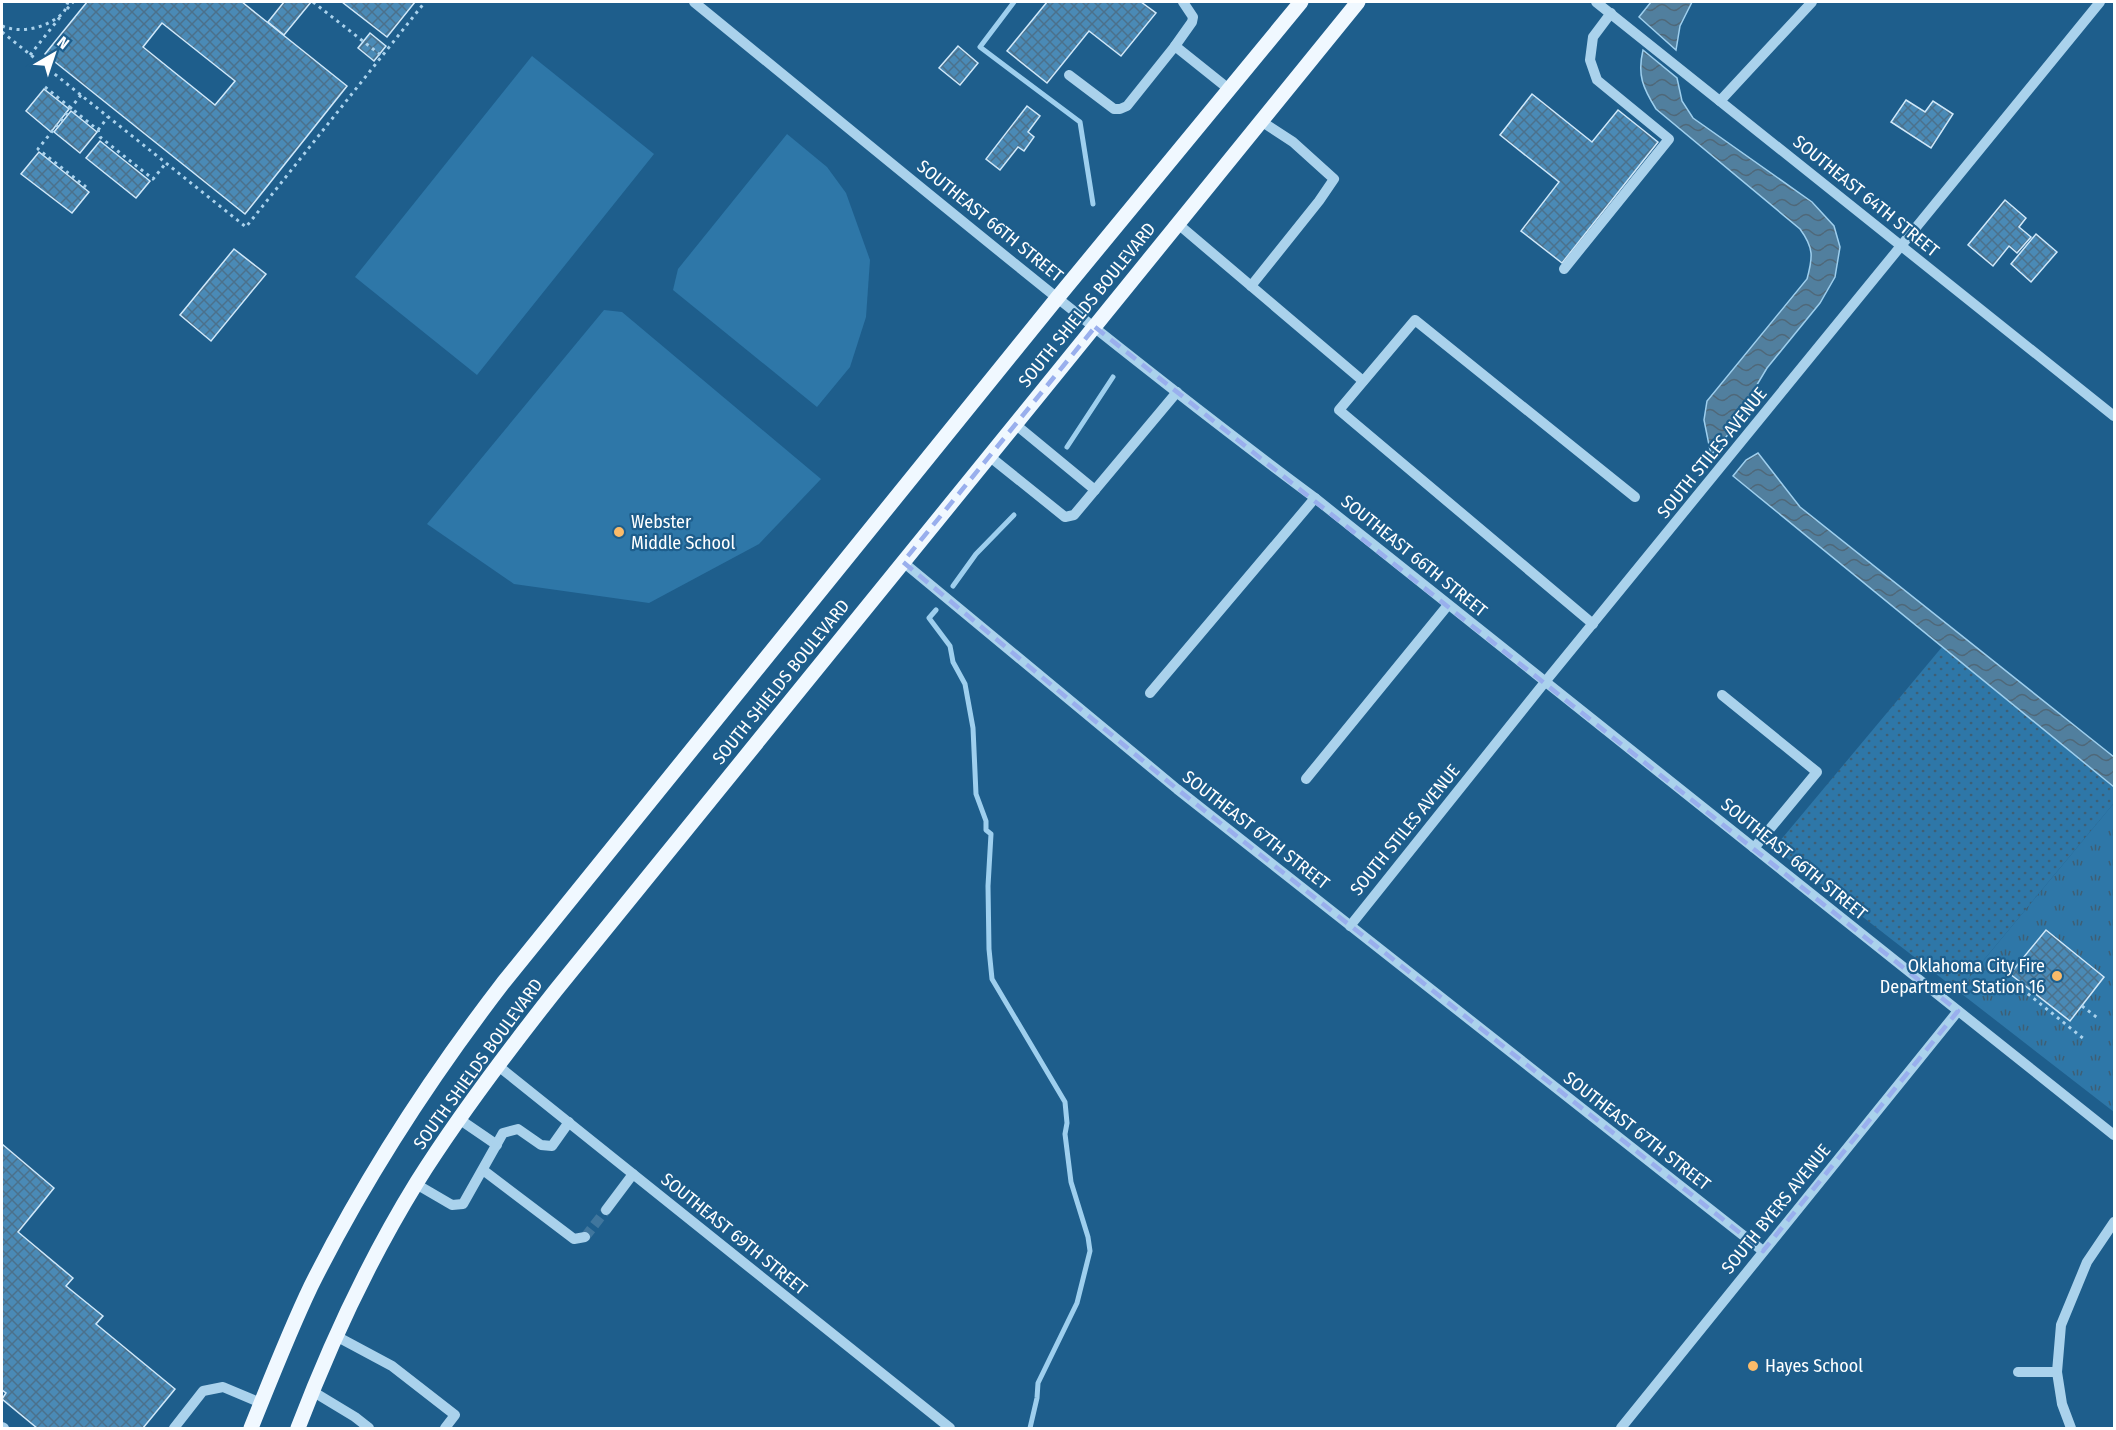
<svg xmlns="http://www.w3.org/2000/svg" width="2116" height="1430" viewBox="0 0 2116 1430" font-family="'Fira Sans Condensed',sans-serif">
  <style>
    .grass { fill: url(#grass-dots) }
    .park { fill: url(#park-tufts) }
    .pitch { fill: #2e77a8 }
    .water { fill: url(#water-waves); stroke: #9ecfee; stroke-width: 1.5 }
    .lines { fill: none; stroke-linecap: round; stroke-linejoin: round }
    .stream { stroke: #9ecfee; stroke-width: 5 }
    .building { fill: url(#building-cross-hatch); stroke: #d0e8f9; stroke-width: 1.5; fill-rule: evenodd }
    .minor-tunnel { stroke: #40769d; stroke-width: 10; stroke-dasharray: 10 5; stroke-linecap: butt }
    .path { stroke: #aad2ec; stroke-width: 3; stroke-dasharray: 3 4.5; stroke-linecap: butt }
    .minor { stroke: #aad2ec; stroke-width: 10 }
    .major { stroke: #f0f8ff; stroke-width: 15 }
    .marked { fill: none; stroke: #99afed; stroke-width: 4.5; stroke-dasharray: 12 8; stroke-linejoin: round }
    .poi-dot { fill: #fbbb69; stroke: #1e5e8c; stroke-width: 2 }
    .labels { text-anchor: middle; dominant-baseline: central; stroke-width: 4.5; stroke-linejoin: round; paint-order: stroke }
    .street-label { font-size: 18px; fill: #fff; stroke: #1e5e8c }
    .poi-label { font-size: 18px; fill: #fff; stroke: #1e5e8c; text-anchor: start }
  </style>
  <defs>
    <pattern id="grass-dots" width="8" height="8" patternUnits="userSpaceOnUse" patternTransform="scale(1.5)"><rect width="8" height="8" fill="#2e77a8"/><path d="M2 2h.1M6 6h.1" fill="none" stroke="#3e5f75" stroke-width="1.8" stroke-linecap="round"/></pattern>
    <pattern id="park-tufts" width="24" height="20" patternUnits="userSpaceOnUse" patternTransform="scale(1.5)"><rect width="24" height="20" fill="#2e77a8"/><path d="M3 7l-1-3M5 7V3M7 7l1-3M15 17l-1-3M17 17v-4M19 17l1-3" fill="none" stroke="#3e5f75"/></pattern>
    <pattern id="water-waves" width="16" height="10" patternUnits="userSpaceOnUse" patternTransform="scale(1.5)"><rect width="16" height="10" fill="#517f9e"/><path d="M0 5q4-4 8 0t8 0" fill="none" stroke="#4f6879"/></pattern>
    <pattern id="building-cross-hatch" width="8" height="8" patternUnits="userSpaceOnUse" patternTransform="scale(1.5)"><rect width="8" height="8" fill="#4a8ab6"/><path d="M0 0l8 8M0 8l8-8" fill="none" stroke="#4b718c"/></pattern>
  </defs>
  <rect width="100%" height="100%" fill="#1e5e8c"/>
  <polygon class="grass" points="1942,647 2114,787 2114,803 1958,991 1774,848"/>
  <polygon class="park" points="2114,803 2114,1112 1958,991"/>
  <g class="pitch">
    <polygon points="532,56 654,154 477,375 355,277"/>
    <polygon points="787,134 827,167 846,193 870,260 866,317 850,367 817,407 673,290 678,269"/>
    <polygon points="604,310 622,312 821,479 759,544 649,603 514,584 427,524"/>
  </g>
  <g class="water">
    <polygon points="1651,2 1692,2 1680,26 1676,50 1639,17"/>
    <path d="M1643 50 1677 78 1682 101 1693 118 1812 202 1834 226 1840 247 1835 277 1820 303 1767 368 1755 388 1751 407 1711 455 1704 420 1707 401 1807 279C1813 257 1814 248 1800 229L1656 109C1643 88 1637 75 1643 50Z"/>
    <polygon points="1758,453 1800,507 2114,757 2114,787 1733,476 1746,460"/>
  </g>
  <g class="lines">
    <g class="stream">
      <polyline points="1014,2 980,47 1080,122 1093,204"/>
      <polyline points="1067,447 1113,377"/>
      <polyline points="953,586 976,554 1014,515"/>
      <polyline points="936,610 929,618 950,646 953,662 965,684 973,728 976,794 986,821 986,830 991,834 988,886 989,949 992,979 1065,1102 1067,1123 1065,1134 1071,1182 1088,1237 1090,1251 1077,1303 1038,1383 1037,1398 1030,1428"/>
    </g>
  </g>
  <g class="building">
    <path d="M87 2H242L347 86 245 214 45 54ZM162 23 235 81 215 105 143 47Z"/>
    <polygon points="284,2 311,2 284,35 268,22"/>
    <polygon points="342,2 415,2 387,37"/>
    <polygon points="1047,2 1141,2 1156,13 1121,56 1089,31 1047,83 1007,51"/>
    <polygon points="370,33 386,46 374,61 358,48"/>
    <polygon points="958,46 978,63 960,85 939,68"/>
    <polygon points="44,89 69,109 51,132 26,111"/>
    <polygon points="1532,94 1592,142 1618,110 1658,142 1562,263 1521,231 1559,182 1500,135"/>
    <polygon points="1906,100 1925,112 1933,101 1953,114 1931,148 1891,122"/>
    <polygon points="1027,106 1040,116 1028,132 1034,137 1024,151 1018,147 1000,170 986,159"/>
    <polygon points="71,111 97,132 80,153 54,132"/>
    <polygon points="100,141 150,181 136,198 86,158"/>
    <polygon points="39,152 89,192 72,213 21,174"/>
    <polygon points="2005,200 2026,218 2019,227 2031,237 2017,253 2009,246 1993,266 1968,245"/>
    <polygon points="2036,234 2057,252 2031,282 2011,264"/>
    <polygon points="234,249 266,274 211,341 180,315"/>
    <polygon points="2046,930 2104,977 2070,1021 2010,974"/>
    <polygon points="2,1144 54,1188 18,1232 73,1278 66,1286 103,1316 96,1324 175,1389 143,1428 37,1428 2,1399 6,1393 2,1390"/>
  </g>
  <g class="lines">
    <polyline class="minor-tunnel" points="585,1237 606,1210"/>
    <g class="path">
      <polyline points="313,2 382,56"/>
      <polyline points="67,9 73,2"/>
      <path d="M2 26C21 34 46 28 62 14 65 12 66 6 68 2"/>
      <polyline points="2,32 246,227 425,2"/>
      <polyline points="30,55 61,16"/>
      <polyline points="45,87 98,130 100,137 153,179 166,163"/>
      <polyline points="81,95 38,149 86,187"/>
      <polyline points="98,130 108,117"/>
      <polyline points="2022,989 2084,1039"/>
      <polyline points="2082,1006 2099,1019"/>
    </g>
    <g class="minor">
      <path d="M694 2C899 169 1103 340 1315 498L2114 1135"/>
      <polyline points="1596,2 2114,416"/>
      <polyline points="1175,46 1192,22 1193,17 1183,2"/>
      <polyline points="1069,75 1114,109 1120,109 1127,106 1175,46 1230,90"/>
      <polyline points="1720,101 1812,2"/>
      <polyline points="1178,224 1363,381"/>
      <polyline points="1564,269 1669,139 1597,80 1590,60 1593,37 1611,13"/>
      <polyline points="1251,286 1319,201 1334,179 1293,142 1261,121"/>
      <polyline points="1015,424 1095,490"/>
      <polyline points="989,456 1065,517 1074,515 1177,392"/>
      <polyline points="903,562 1177,789 1763,1251"/>
      <polyline points="1593,624 1339,410 1415,320 1635,497"/>
      <polyline points="1150,693 1315,498"/>
      <polyline points="1722,695 1817,772 1754,848"/>
      <polyline points="1306,779 1448,605"/>
      <polyline points="1350,926 1545,682 2100,2"/>
      <polyline points="497,1065 950,1428"/>
      <polyline points="459,1119 497,1145"/>
      <polyline points="483,1170 574,1239 585,1237"/>
      <polyline points="416,1184 452,1205 463,1204 503,1133 518,1129 541,1145 552,1146 569,1122"/>
      <polyline points="606,1210 633,1174"/>
      <polyline points="336,1336 392,1366 455,1415 445,1428"/>
      <polyline points="2018,1372 2057,1372"/>
      <polyline points="312,1391 355,1417 369,1428"/>
      <polyline points="2,1427 4,1428"/>
      <polyline points="174,1428 203,1391 223,1387 261,1403"/>
      <polyline points="1621,1428 1958,1011"/>
      <polyline points="2071,1428 2062,1404 2057,1372 2061,1325 2087,1262 2114,1222"/>
    </g>
    <g class="major">
      <path d="M251 1428C270 1381 289 1332 311 1286 365 1178 430 1078 503 983L1058 297 1301 2"/>
      <path d="M298 1428C330 1344 369 1260 417 1182 459 1115 507 1052 556 990L1358 2"/>
    </g>
  </g>
  <path class="marked" d="M1095 327 1958 1011 1763 1251 1177 789 903 562Z"/>
  <g class="poi-dot">
    <circle cx="619" cy="532" r="6"/>
    <circle cx="2057" cy="976" r="6"/>
    <circle cx="1753" cy="1366" r="6"/>
  </g>
  <g class="labels">
    <g class="street-label">
      <text transform="translate(1866 196) rotate(39)">SOUTHEAST 64TH STREET</text>
      <text transform="translate(990 221) rotate(39)">SOUTHEAST 66TH STREET</text>
      <text transform="translate(1087 305) rotate(-51)">SOUTH SHIELDS BOULEVARD</text>
      <text transform="translate(1712 453) rotate(-51)">SOUTH STILES AVENUE</text>
      <text transform="translate(1414 556) rotate(39)">SOUTHEAST 66TH STREET</text>
      <text transform="translate(781 682) rotate(-51)">SOUTH SHIELDS BOULEVARD</text>
      <text transform="translate(1256 830) rotate(38)">SOUTHEAST 67TH STREET</text>
      <text transform="translate(1405 830) rotate(-51)">SOUTH STILES AVENUE</text>
      <text transform="translate(1794 859) rotate(39)">SOUTHEAST 66TH STREET</text>
      <text transform="translate(478 1064) rotate(-54)">SOUTH SHIELDS BOULEVARD</text>
      <text transform="translate(1637 1131) rotate(38)">SOUTHEAST 67TH STREET</text>
      <text transform="translate(1776 1209) rotate(-51)">SOUTH BYERS AVENUE</text>
      <text transform="translate(734 1234) rotate(39)">SOUTHEAST 69TH STREET</text>
    </g>
    <g class="poi-label">
      <text x="631" y="522">Webster<tspan x="631" dy="21">Middle School</tspan></text>
      <text x="2045" y="966" text-anchor="end">Oklahoma City Fire<tspan x="2045" dy="21">Department Station 16</tspan></text>
      <text x="1765" y="1366">Hayes School</text>
    </g>
  </g>
  <rect width="2116" height="1430" fill="none" stroke="#ffffff" stroke-width="6"/>
  <g transform="translate(54 54) rotate(39)" stroke="#1e5e8c" stroke-width="4.5" paint-order="stroke">
  <path d="M0-4.5L10 22L0 15L-10 22Z" fill="#ffffff"/>
  <text y="-9" font-size="16" font-weight="bold" text-anchor="middle" fill="#ffffff">N</text>
  </g>
</svg>
